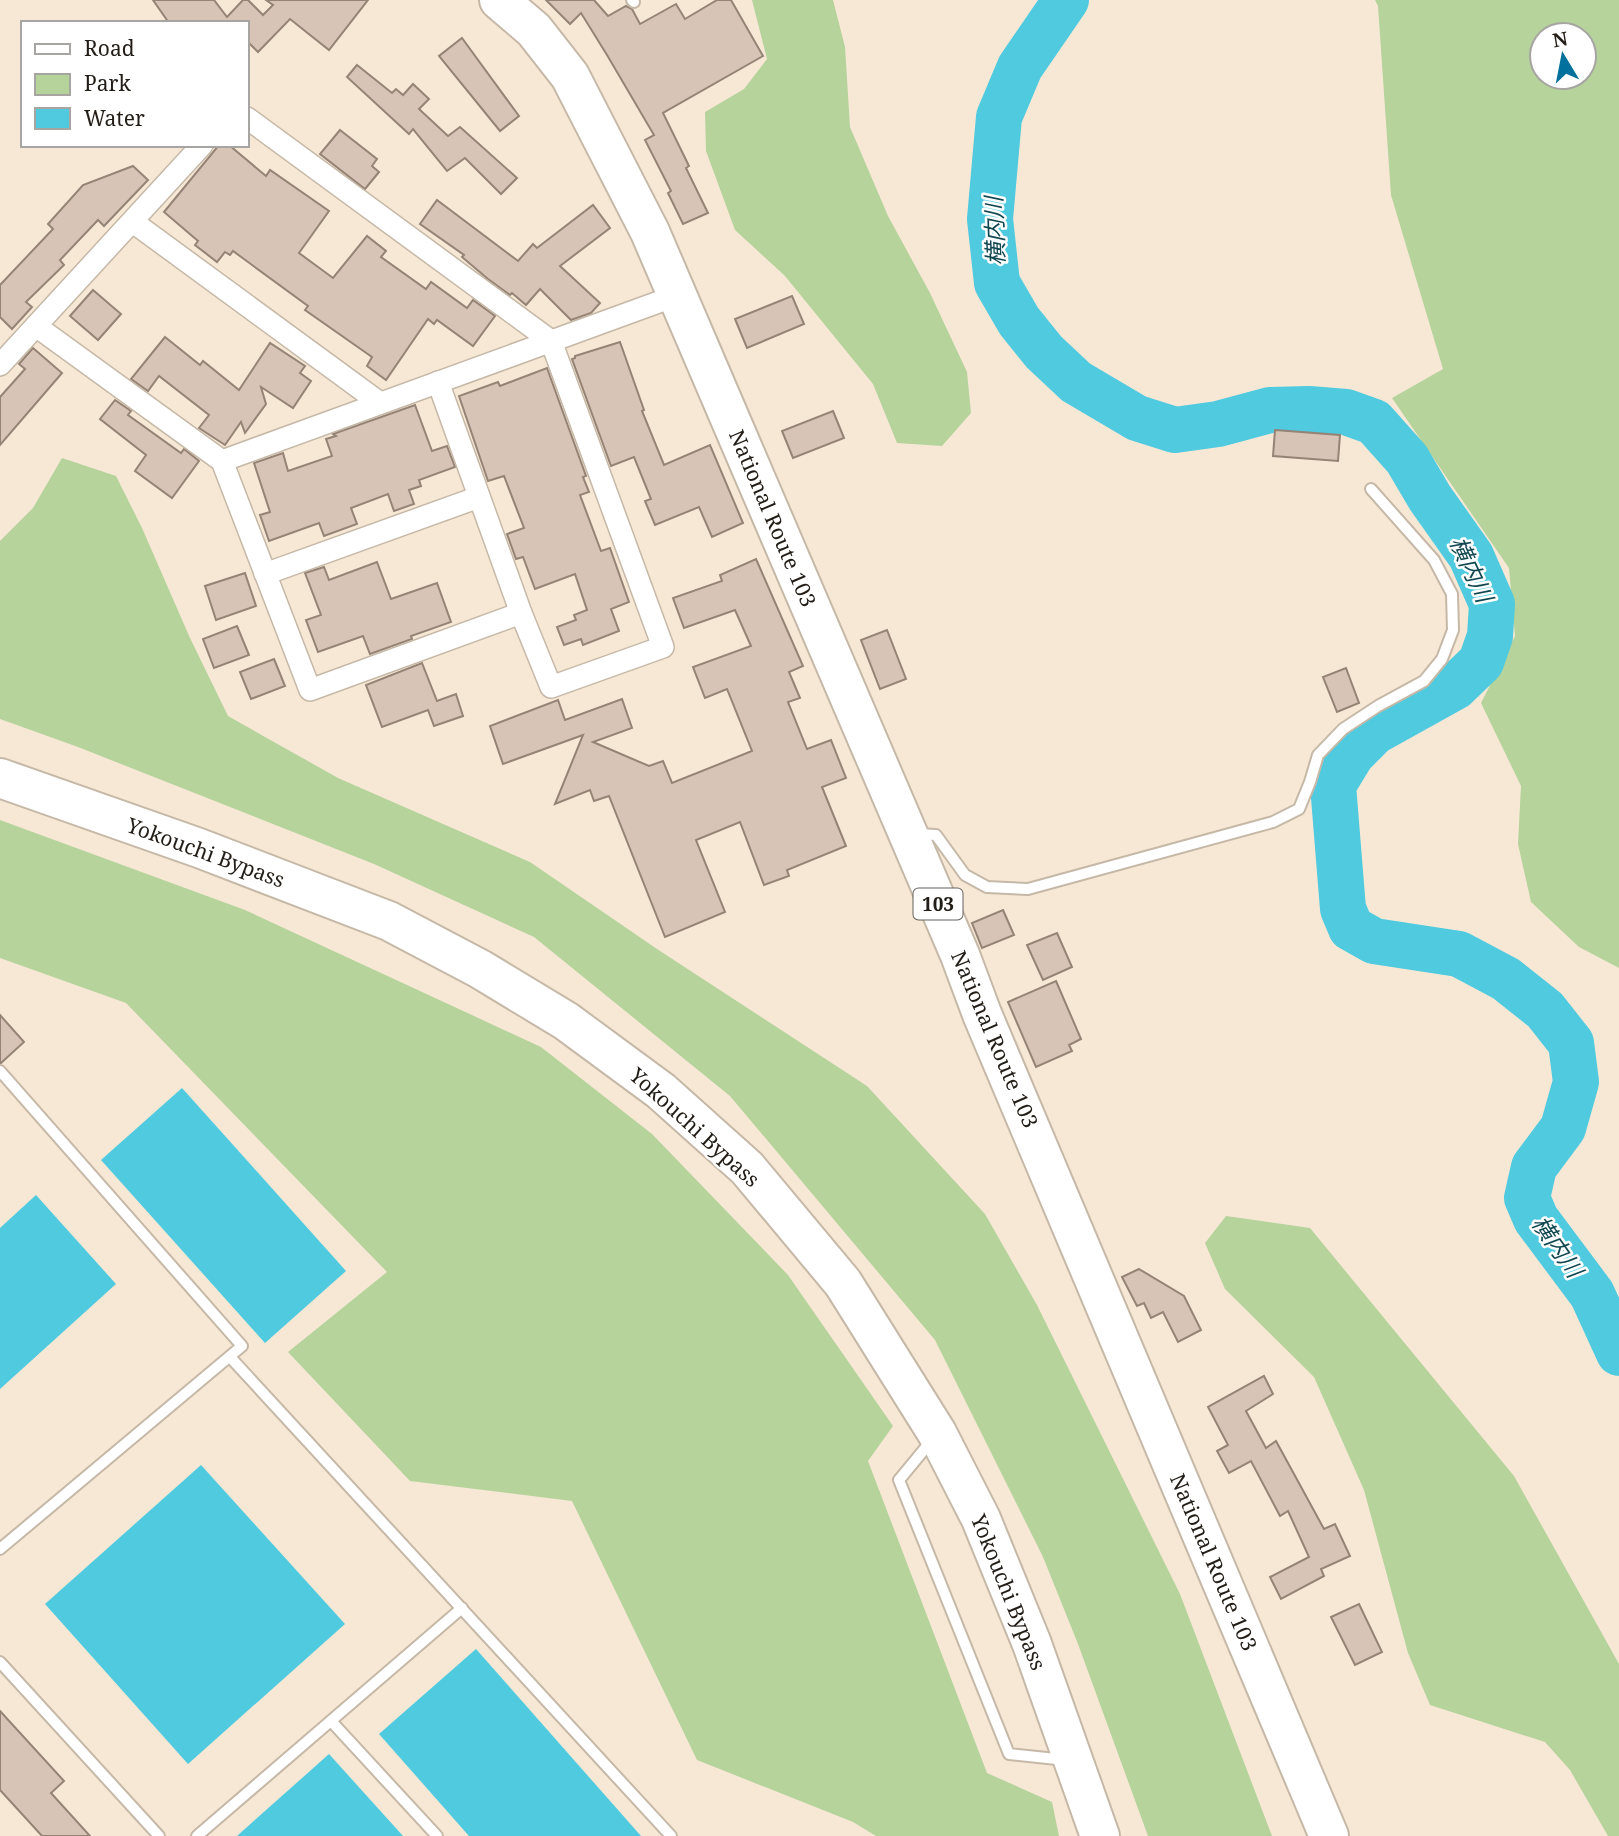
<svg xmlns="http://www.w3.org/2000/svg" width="1619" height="1836" viewBox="0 0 1619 1836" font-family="'Noto Serif','Noto Sans JP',serif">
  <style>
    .green { fill: #b5d39b; fill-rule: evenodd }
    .water { fill: #4fcadf }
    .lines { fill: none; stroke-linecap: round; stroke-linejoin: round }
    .river { stroke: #4fcadf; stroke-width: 46 }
    .building { fill: #d7c4b6; stroke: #958376; stroke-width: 2 }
    .lane-casing { stroke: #c6b8a7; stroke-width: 14 }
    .street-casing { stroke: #c6b8a7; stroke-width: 24 }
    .highway-casing { stroke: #c6b8a7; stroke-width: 42 }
    .lane { stroke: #fff; stroke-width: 10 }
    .street { stroke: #fff; stroke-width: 21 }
    .highway { stroke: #fff; stroke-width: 38 }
    .labels { text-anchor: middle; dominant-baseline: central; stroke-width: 5; stroke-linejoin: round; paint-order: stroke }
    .shield { fill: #fff; stroke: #65615d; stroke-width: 2 }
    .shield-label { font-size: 19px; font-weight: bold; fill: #231d17 }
    .street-label { font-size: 21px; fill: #231d17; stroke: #fff }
    .water-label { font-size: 23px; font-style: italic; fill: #104750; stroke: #fff }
  </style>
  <rect width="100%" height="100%" fill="#f7e8d6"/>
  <g class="green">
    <polygon points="752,0 833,0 845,47 850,127 888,216 930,293 967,372 971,413 942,446 897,443 873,384 785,276 735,230 706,151 705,112 744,89 767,59"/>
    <path d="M1375 0H1619V968L1579 947 1531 902 1518 844 1521 786 1481 703 1515 636 1509 568 1392 398 1443 369 1391 195 1378 6ZM1584 35V77H1542V35Z"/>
    <polygon points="62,458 116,476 142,528 190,638 228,716 338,778 530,862 657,949 867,1086 985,1214 1037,1305 1180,1594 1272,1836 1148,1836 1078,1644 1043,1557 935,1340 730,1096 534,937 374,864 78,747 0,719 0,541 33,508"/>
    <polygon points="0,820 245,910 541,1047 652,1134 788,1275 893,1426 868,1461 987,1773 1052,1802 1059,1836 876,1836 853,1822 697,1760 572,1501 410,1481 288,1352 387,1272 126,1003 0,958"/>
    <polygon points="1226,1216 1310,1228 1514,1476 1619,1664 1619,1836 1608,1836 1570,1770 1545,1742 1430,1705 1408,1653 1364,1490 1314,1377 1225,1289 1205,1243"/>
  </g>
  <g class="water">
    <polygon points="182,1088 346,1271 265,1343 101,1160"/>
    <polygon points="36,1195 116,1284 0,1389 0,1228"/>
    <polygon points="201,1465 345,1624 188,1764 45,1604"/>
    <polygon points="476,1649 641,1836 469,1836 379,1734"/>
    <polygon points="329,1754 403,1836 237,1836"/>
  </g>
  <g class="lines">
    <polyline class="river" points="1066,0 1020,67 999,117 990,219 997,283 1019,321 1044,352 1076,382 1137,418 1175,430 1218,424 1270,410 1309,409 1346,412 1374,422 1407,459 1430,498 1471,556 1492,604 1490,636 1481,662 1455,687 1374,732 1352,754 1333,785 1343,909 1351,928 1374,941 1459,954 1506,979 1545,1010 1571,1043 1576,1082 1563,1128 1534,1167 1527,1198 1536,1219 1592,1294 1619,1353"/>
  </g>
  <g class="building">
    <polygon points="153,0 214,0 227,17 243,0 248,0 263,15 273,5 266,0 368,0 329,50 290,19 258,52 247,41 247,23 169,23"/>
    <polygon points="546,0 594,0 608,16 626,6 632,9 640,24 676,4 685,19 717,0 731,0 763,56 663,113 689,166 686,168 708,213 683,224 668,193 671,191 645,140 654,135 607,55 581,13 570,24"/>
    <polygon points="462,38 519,116 500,131 439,56"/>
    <polygon points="357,65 392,93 396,89 403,95 413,84 429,99 419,109 448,136 460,127 517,178 501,194 465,158 447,171 413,129 409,134 347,77"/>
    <polygon points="340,130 377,159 372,166 379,172 365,189 320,154"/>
    <polygon points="219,145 229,145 266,176 270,170 329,211 299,253 333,278 367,236 386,251 381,257 426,289 431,282 467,308 473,300 495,316 473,346 437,320 434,324 428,319 386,380 367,366 372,357 305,310 308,306 233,251 230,255 225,252 217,262 195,245 198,241 164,212"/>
    <polygon points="133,166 148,180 104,226 98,220 60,260 64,265 26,302 32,307 12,329 0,317 0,285 53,229 48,224 83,185"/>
    <polygon points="437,200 518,261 533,244 537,248 593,205 610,228 560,266 600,303 591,313 571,320 540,289 526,305 512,293 510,295 488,279 462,257 464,255 420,224"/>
    <polygon points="93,290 121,314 98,340 70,316"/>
    <polygon points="792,296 804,324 747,348 735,319"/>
    <polygon points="165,337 200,365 203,361 239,390 270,343 305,366 300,373 311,381 293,408 261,387 266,404 245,433 241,422 225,445 199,428 209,415 159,376 148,391 131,379"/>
    <polygon points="620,342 644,410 642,411 664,465 710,445 743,523 712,537 699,507 655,525 645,501 651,499 634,457 611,466 572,359 575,358 575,356"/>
    <polygon points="33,348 62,373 0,445 0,397 25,369 19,364"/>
    <polygon points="547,368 586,476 583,477 589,492 580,495 601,551 610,548 629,602 611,609 619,631 583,645 581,639 564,645 557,627 576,620 574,615 587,610 575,574 535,589 523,557 516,559 507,534 524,528 504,476 488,481 459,396 498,382 500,386"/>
    <polygon points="115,400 131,411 128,415 181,453 184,449 199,461 172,498 135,471 146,455 100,419"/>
    <polygon points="415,405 432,451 447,446 455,467 419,480 421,486 409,490 414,504 394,511 388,494 351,508 357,524 324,536 319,523 269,541 260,515 270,512 254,463 283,453 288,471 332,456 326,439 336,436 333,434"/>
    <polygon points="833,411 844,438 793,458 782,431"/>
    <polygon points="1275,430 1340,435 1338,461 1273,456"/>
    <polygon points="756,559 803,666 789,672 800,698 788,702 807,749 831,740 846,778 822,787 846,846 787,870 789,876 764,885 740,822 696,840 725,912 665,937 609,796 594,801 590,790 555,804 583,735 503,764 490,726 558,700 565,720 622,699 632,728 593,742 649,766 663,761 672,783 752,751 727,689 705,698 693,667 751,646 735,610 684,628 673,598 722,581 720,575"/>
    <polygon points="377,562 391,599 437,583 451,622 411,636 412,639 370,654 363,636 318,652 306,620 321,615 305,573 324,567 329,580"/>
    <polygon points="245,573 256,606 216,620 205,586"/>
    <polygon points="237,626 249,655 214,668 203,639"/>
    <polygon points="887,630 906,679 880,689 861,640"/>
    <polygon points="274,659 285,686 251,699 240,672"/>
    <polygon points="422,663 437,701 456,694 463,716 434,726 428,710 382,727 366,685"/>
    <polygon points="1346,668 1359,703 1337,712 1323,677"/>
    <polygon points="1003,910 1014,935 982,948 972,923"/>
    <polygon points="1057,933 1072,967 1043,980 1027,945"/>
    <polygon points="1056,981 1081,1039 1069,1045 1072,1051 1036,1067 1008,1002"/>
    <polygon points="0,1015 24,1042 1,1063 0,1063"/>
    <polygon points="1139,1269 1184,1296 1201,1330 1178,1342 1163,1312 1151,1318 1144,1303 1137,1306 1122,1277"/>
    <polygon points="1264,1376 1273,1394 1246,1411 1266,1448 1276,1441 1324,1529 1335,1524 1350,1556 1321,1569 1324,1576 1281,1599 1270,1577 1309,1557 1288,1511 1280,1516 1251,1461 1229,1473 1217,1451 1228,1445 1208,1407"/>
    <polygon points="1359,1604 1382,1652 1355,1665 1331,1617"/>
    <polygon points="0,1711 64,1781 51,1793 90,1836 42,1836 0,1790"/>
  </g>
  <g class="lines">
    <g class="lane-casing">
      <g id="lane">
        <polyline points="632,0 634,2"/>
        <polyline points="917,834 936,835 965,875 987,887 1028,889 1273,822 1299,809 1310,782 1318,755 1343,729 1378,706 1424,681 1442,659 1453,630 1452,594 1434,560 1371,489"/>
        <polyline points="0,1071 242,1346 0,1549"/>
        <polyline points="230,1357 671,1836"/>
        <polyline points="932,1440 899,1480 1009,1754 1066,1760"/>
        <polyline points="0,1662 159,1836"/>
        <polyline points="331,1721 437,1836"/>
        <polyline points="197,1836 462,1608"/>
      </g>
    </g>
    <g class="street-casing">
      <g id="street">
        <polyline points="133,222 380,403"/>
        <polyline points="36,326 222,461 310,690 521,613 551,687 663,647 551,341 247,118"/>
        <polyline points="0,365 202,145"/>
        <polyline points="438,382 521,613"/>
        <polyline points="222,461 678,295"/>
        <polyline points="265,574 479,497"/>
      </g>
    </g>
    <g class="highway-casing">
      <g id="highway">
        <polyline points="499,0 534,30 570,76 650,232 960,955 982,1014 1329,1836"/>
        <polyline points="0,778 199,848 389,921 480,969 566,1021 661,1091 747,1168 843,1283 937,1433 981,1519 1032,1644 1100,1836"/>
      </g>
    </g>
    <use href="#lane" class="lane"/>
    <use href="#street" class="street"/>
    <use href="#highway" class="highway"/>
  </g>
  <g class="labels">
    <rect class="shield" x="913.5" y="888.5" width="49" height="31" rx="5"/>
    <g class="shield-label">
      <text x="938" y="904">103</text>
    </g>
    <g class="street-label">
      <text transform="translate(773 518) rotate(67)">National Route 103</text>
      <text transform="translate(206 852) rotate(20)">Yokouchi Bypass</text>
      <text transform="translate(995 1039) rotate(67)">National Route 103</text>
      <text transform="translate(695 1127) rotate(42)">Yokouchi Bypass</text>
      <text transform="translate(1214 1562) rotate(67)">National Route 103</text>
      <text transform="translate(1009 1592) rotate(68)">Yokouchi Bypass</text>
    </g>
    <g class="water-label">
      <text transform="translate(994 231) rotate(-92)">横内川</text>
      <text transform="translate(1472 569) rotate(65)">横内川</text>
      <text transform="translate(1558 1246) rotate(55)">横内川</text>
    </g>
  </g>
  <rect x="21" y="21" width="228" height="126" fill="#ffffff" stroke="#a7a5a2" stroke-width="2"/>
  <rect x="35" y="44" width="35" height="10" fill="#ffffff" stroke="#a7a5a2" stroke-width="2"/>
  <text x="84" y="56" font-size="21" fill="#231d17">Road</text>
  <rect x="35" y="74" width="35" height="21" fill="#b5d39b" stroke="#a7a5a2" stroke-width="2"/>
  <text x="84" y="91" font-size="21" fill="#231d17">Park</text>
  <rect x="35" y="108" width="35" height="21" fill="#4fcadf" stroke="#a7a5a2" stroke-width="2"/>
  <text x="84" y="126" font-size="21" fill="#231d17">Water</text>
  <g transform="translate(1563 56) rotate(350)"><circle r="33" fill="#ffffff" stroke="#a7a5a2" stroke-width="2"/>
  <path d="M0-5L12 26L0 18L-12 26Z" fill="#01709c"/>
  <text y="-10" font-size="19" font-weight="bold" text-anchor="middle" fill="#231d17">N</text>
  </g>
</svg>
